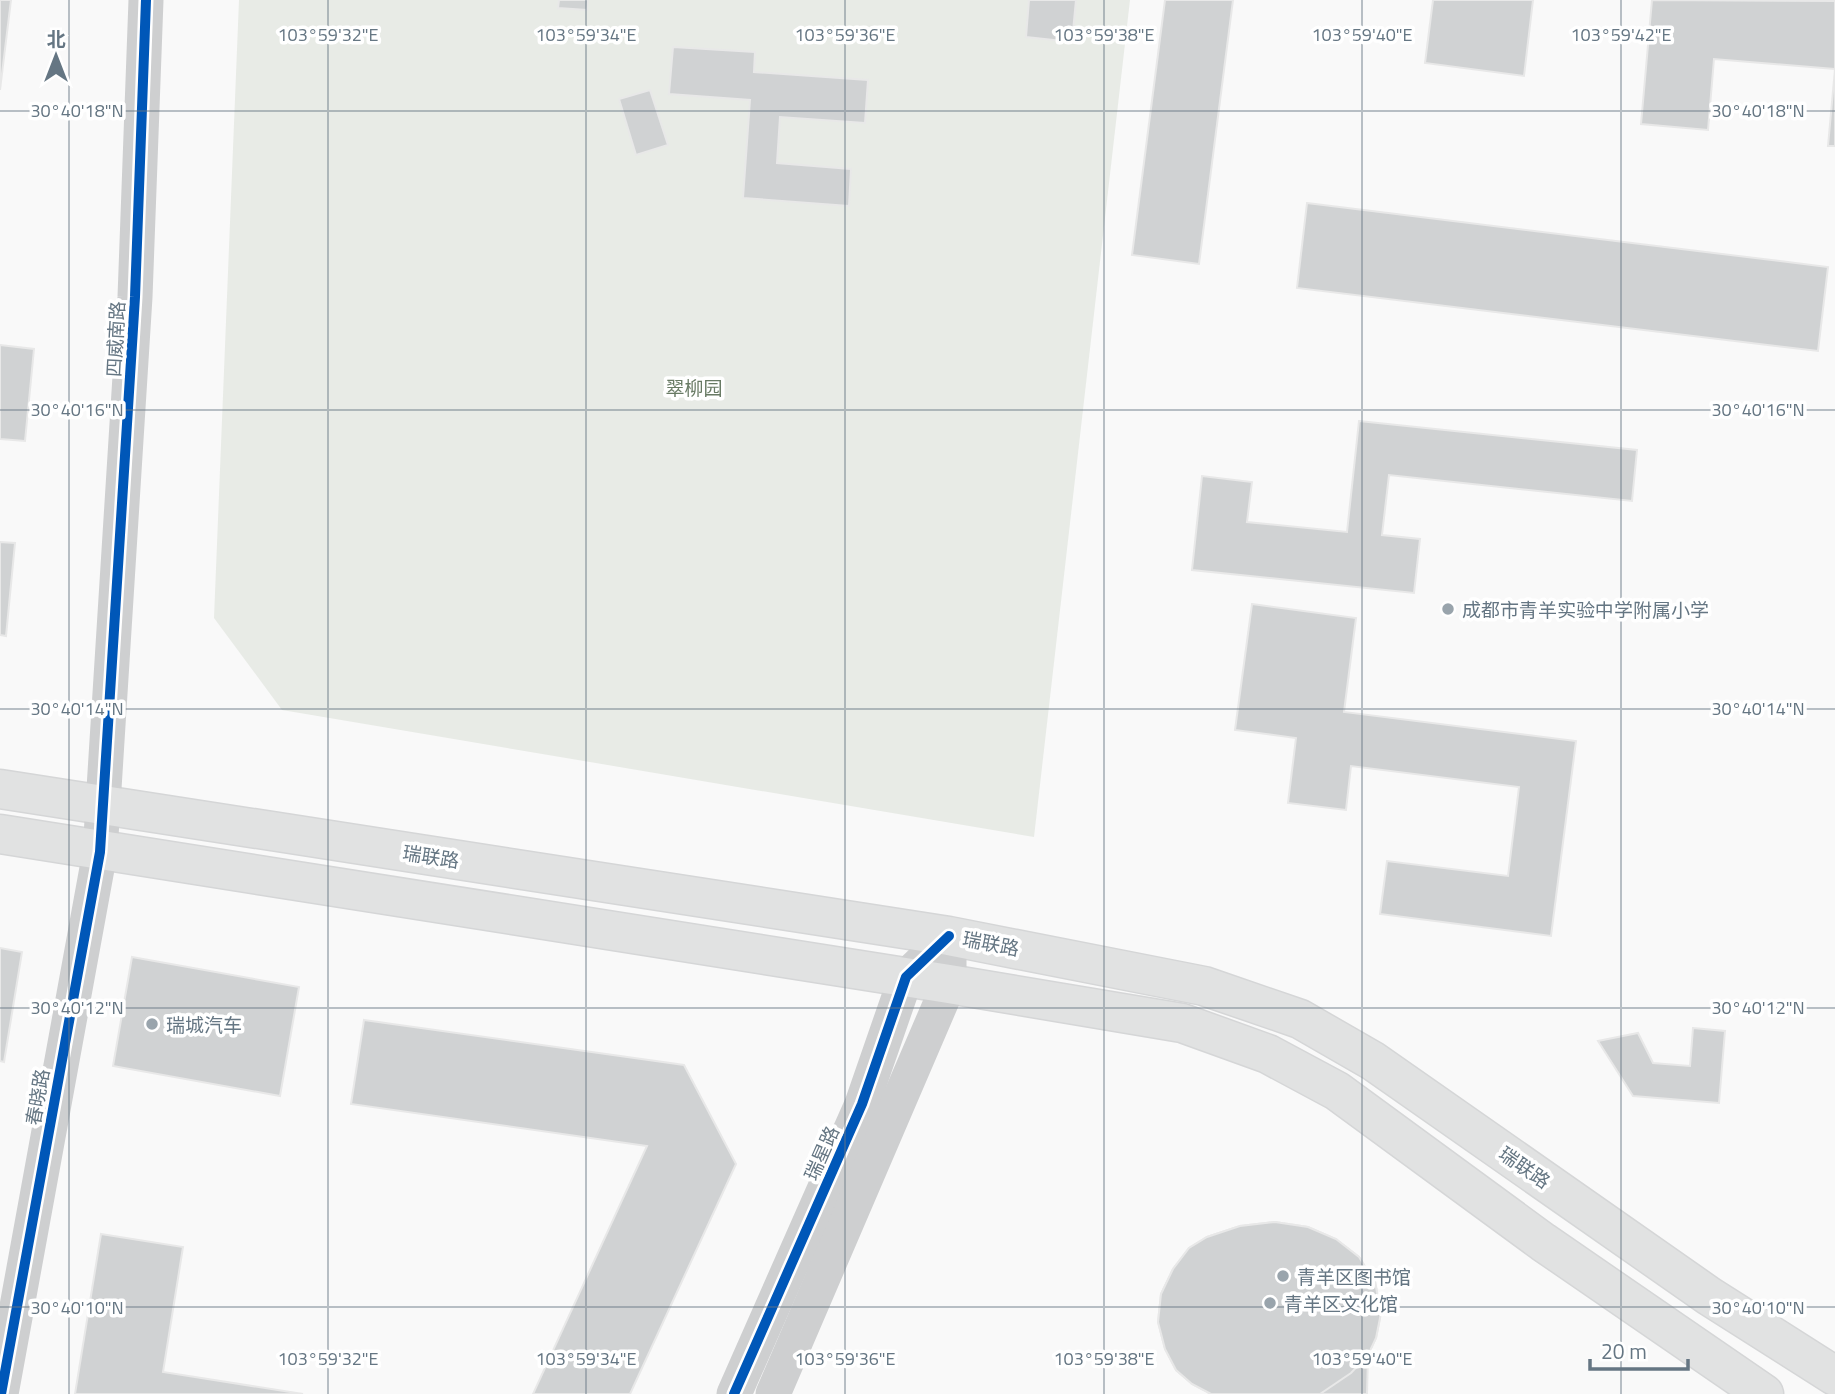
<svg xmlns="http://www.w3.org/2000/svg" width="1835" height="1394" viewBox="0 0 1835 1394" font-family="'Titillium Web','Noto Sans SC',sans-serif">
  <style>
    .green { fill: #e8ebe6 }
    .building { fill: #d0d2d3; stroke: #e8e8e8; stroke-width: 2 }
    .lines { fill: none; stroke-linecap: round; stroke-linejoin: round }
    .major-casing { stroke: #d5d6d7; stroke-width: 41 }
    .minor { stroke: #cecfd0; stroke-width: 35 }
    .major { stroke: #e1e2e2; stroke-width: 38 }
    .cycleway-casing { stroke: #fff; stroke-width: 15 }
    .cycleway { stroke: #0057b8; stroke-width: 10 }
    .ticks { fill: none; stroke: #657683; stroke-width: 2; stroke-opacity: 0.45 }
    .poi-dot { fill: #99a4ac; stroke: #fff; stroke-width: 2.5 }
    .labels { text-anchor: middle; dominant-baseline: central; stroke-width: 7; stroke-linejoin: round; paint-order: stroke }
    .street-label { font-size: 19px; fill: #657683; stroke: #fff }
    .park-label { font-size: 19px; fill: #687a64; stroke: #fff }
    .poi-label { font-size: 19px; fill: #657683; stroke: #fff; text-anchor: start }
    .ticks-label { font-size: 18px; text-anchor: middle; fill: #657683; stroke: #fff; stroke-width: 7; stroke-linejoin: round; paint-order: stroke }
  </style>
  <rect width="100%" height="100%" fill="#f9f9f9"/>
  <polygon class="green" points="239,0 1130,0 1034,837 282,710 214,618"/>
  <g class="building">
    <polygon points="0,0 11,0 0,90"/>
    <polygon points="559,0 588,0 587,10 558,8"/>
    <polygon points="1029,0 1076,0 1072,42 1026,37"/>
    <polygon points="1165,0 1233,0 1199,264 1132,255"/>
    <polygon points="1433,0 1533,0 1524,76 1425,63"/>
    <polygon points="1652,0 1835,1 1835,146 1828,146 1835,69 1714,59 1708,130 1641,124"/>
    <polygon points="673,47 755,52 754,72 868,80 865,123 780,117 777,163 851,169 849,206 743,198 750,100 669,94"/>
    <polygon points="650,90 668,145 636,155 619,99"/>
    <polygon points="1307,203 1828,267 1818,351 1297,288"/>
    <polygon points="0,345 34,349 25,441 0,439"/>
    <polygon points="1359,421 1637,450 1632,501 1389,475 1382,535 1420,539 1414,593 1192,570 1202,476 1252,482 1247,522 1347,532"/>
    <polygon points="0,542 15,543 6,636 0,635"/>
    <polygon points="1252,604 1356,618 1344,712 1576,741 1551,936 1380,914 1387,861 1508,876 1519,787 1351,766 1346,810 1288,803 1296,738 1235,730"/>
    <polygon points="0,948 22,952 4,1062 0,1061"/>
    <polygon points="132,957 299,987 280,1096 113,1066"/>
    <polygon points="364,1020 684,1065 736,1164 630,1394 533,1394 647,1146 351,1104"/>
    <polygon points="1693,1028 1725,1031 1719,1103 1633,1096 1598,1041 1638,1033 1653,1063 1690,1066"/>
    <polygon points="1275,1222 1308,1227 1336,1239 1359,1257 1375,1282 1381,1313 1376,1338 1368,1355 1367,1394 1211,1394 1192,1384 1176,1370 1165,1349 1158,1322 1161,1294 1173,1269 1189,1248 1207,1237 1240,1226"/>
    <polygon points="1275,1222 1308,1227 1336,1239 1359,1257 1375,1282 1381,1313 1376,1338 1368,1355 1351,1373 1320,1394 1211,1394 1192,1384 1176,1370 1165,1349 1158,1322 1161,1294 1173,1269 1189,1248 1207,1237 1240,1226"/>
    <polygon points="101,1234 183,1247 163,1372 303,1394 75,1394"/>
  </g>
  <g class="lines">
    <g class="major-casing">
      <g id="major">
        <polyline points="0,789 949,936 1204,986 1300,1019 1373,1061 1709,1296 1835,1376"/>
        <polyline points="0,834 949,984 1182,1023 1268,1054 1337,1091 1543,1242 1764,1394"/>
      </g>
    </g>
    <g class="minor">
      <polyline points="1,1394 100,852 135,297 146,0"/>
      <polyline points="734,1394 862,1104 906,977 949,936"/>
      <polyline points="773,1394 949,984 949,957"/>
    </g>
    <use href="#major" class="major"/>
    <g class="cycleway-casing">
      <g id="cycleway">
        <polyline points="1,1394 100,852 135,297 146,0"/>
        <polyline points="734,1394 862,1104 906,977 949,936"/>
      </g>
    </g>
    <use href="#cycleway" class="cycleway"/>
  </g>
  <path class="ticks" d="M69 0V1394M328 0V1394M586 0V1394M845 0V1394M1104 0V1394M1362 0V1394M1621 0V1394M0 111H1835M0 410H1835M0 709H1835M0 1008H1835M0 1307H1835"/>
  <g class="poi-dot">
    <circle cx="1448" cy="609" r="7"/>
    <circle cx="152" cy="1024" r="7"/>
    <circle cx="1283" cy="1276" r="7"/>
    <circle cx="1270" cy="1303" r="7"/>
  </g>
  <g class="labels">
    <g class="street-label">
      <text transform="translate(115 339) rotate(-87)">四威南路</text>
      <text transform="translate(431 856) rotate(9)">瑞联路</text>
      <text transform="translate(991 943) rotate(11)">瑞联路</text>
      <text transform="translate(37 1097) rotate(-80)">春晓路</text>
      <text transform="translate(821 1153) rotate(-66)">瑞星路</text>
      <text transform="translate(1525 1167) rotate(35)">瑞联路</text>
    </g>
    <g class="park-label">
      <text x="694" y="387">翠柳园</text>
    </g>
    <g class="poi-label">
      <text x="1462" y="609">成都市青羊实验中学附属小学</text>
      <text x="166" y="1024">瑞城汽车</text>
      <text x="1297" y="1276">青羊区图书馆</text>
      <text x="1284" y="1303">青羊区文化馆</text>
    </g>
  </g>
  <g class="ticks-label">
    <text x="328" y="41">103°59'32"E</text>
    <text x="586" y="41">103°59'34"E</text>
    <text x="845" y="41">103°59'36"E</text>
    <text x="1104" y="41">103°59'38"E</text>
    <text x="1362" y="41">103°59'40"E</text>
    <text x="1621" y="41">103°59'42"E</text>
    <text x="77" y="117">30°40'18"N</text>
    <text x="1758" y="117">30°40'18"N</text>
    <text x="77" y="416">30°40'16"N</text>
    <text x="1758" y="416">30°40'16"N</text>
    <text x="77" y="715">30°40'14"N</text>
    <text x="1758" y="715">30°40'14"N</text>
    <text x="77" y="1014">30°40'12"N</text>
    <text x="1758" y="1014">30°40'12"N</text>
    <text x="77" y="1314">30°40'10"N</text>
    <text x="1758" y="1314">30°40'10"N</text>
    <text x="328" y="1365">103°59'32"E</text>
    <text x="586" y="1365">103°59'34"E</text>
    <text x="845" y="1365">103°59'36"E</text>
    <text x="1104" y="1365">103°59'38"E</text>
    <text x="1362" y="1365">103°59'40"E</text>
  </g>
  <g transform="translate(56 56)" stroke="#ffffff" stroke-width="5" paint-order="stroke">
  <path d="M0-5L12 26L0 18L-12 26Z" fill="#657683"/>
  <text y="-10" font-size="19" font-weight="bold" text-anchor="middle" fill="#657683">北</text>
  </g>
  <path d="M1590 1359v10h98v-10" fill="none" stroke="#657683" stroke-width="3.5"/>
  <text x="1601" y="1359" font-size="21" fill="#657683" stroke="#ffffff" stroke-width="5" paint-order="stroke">20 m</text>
</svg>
